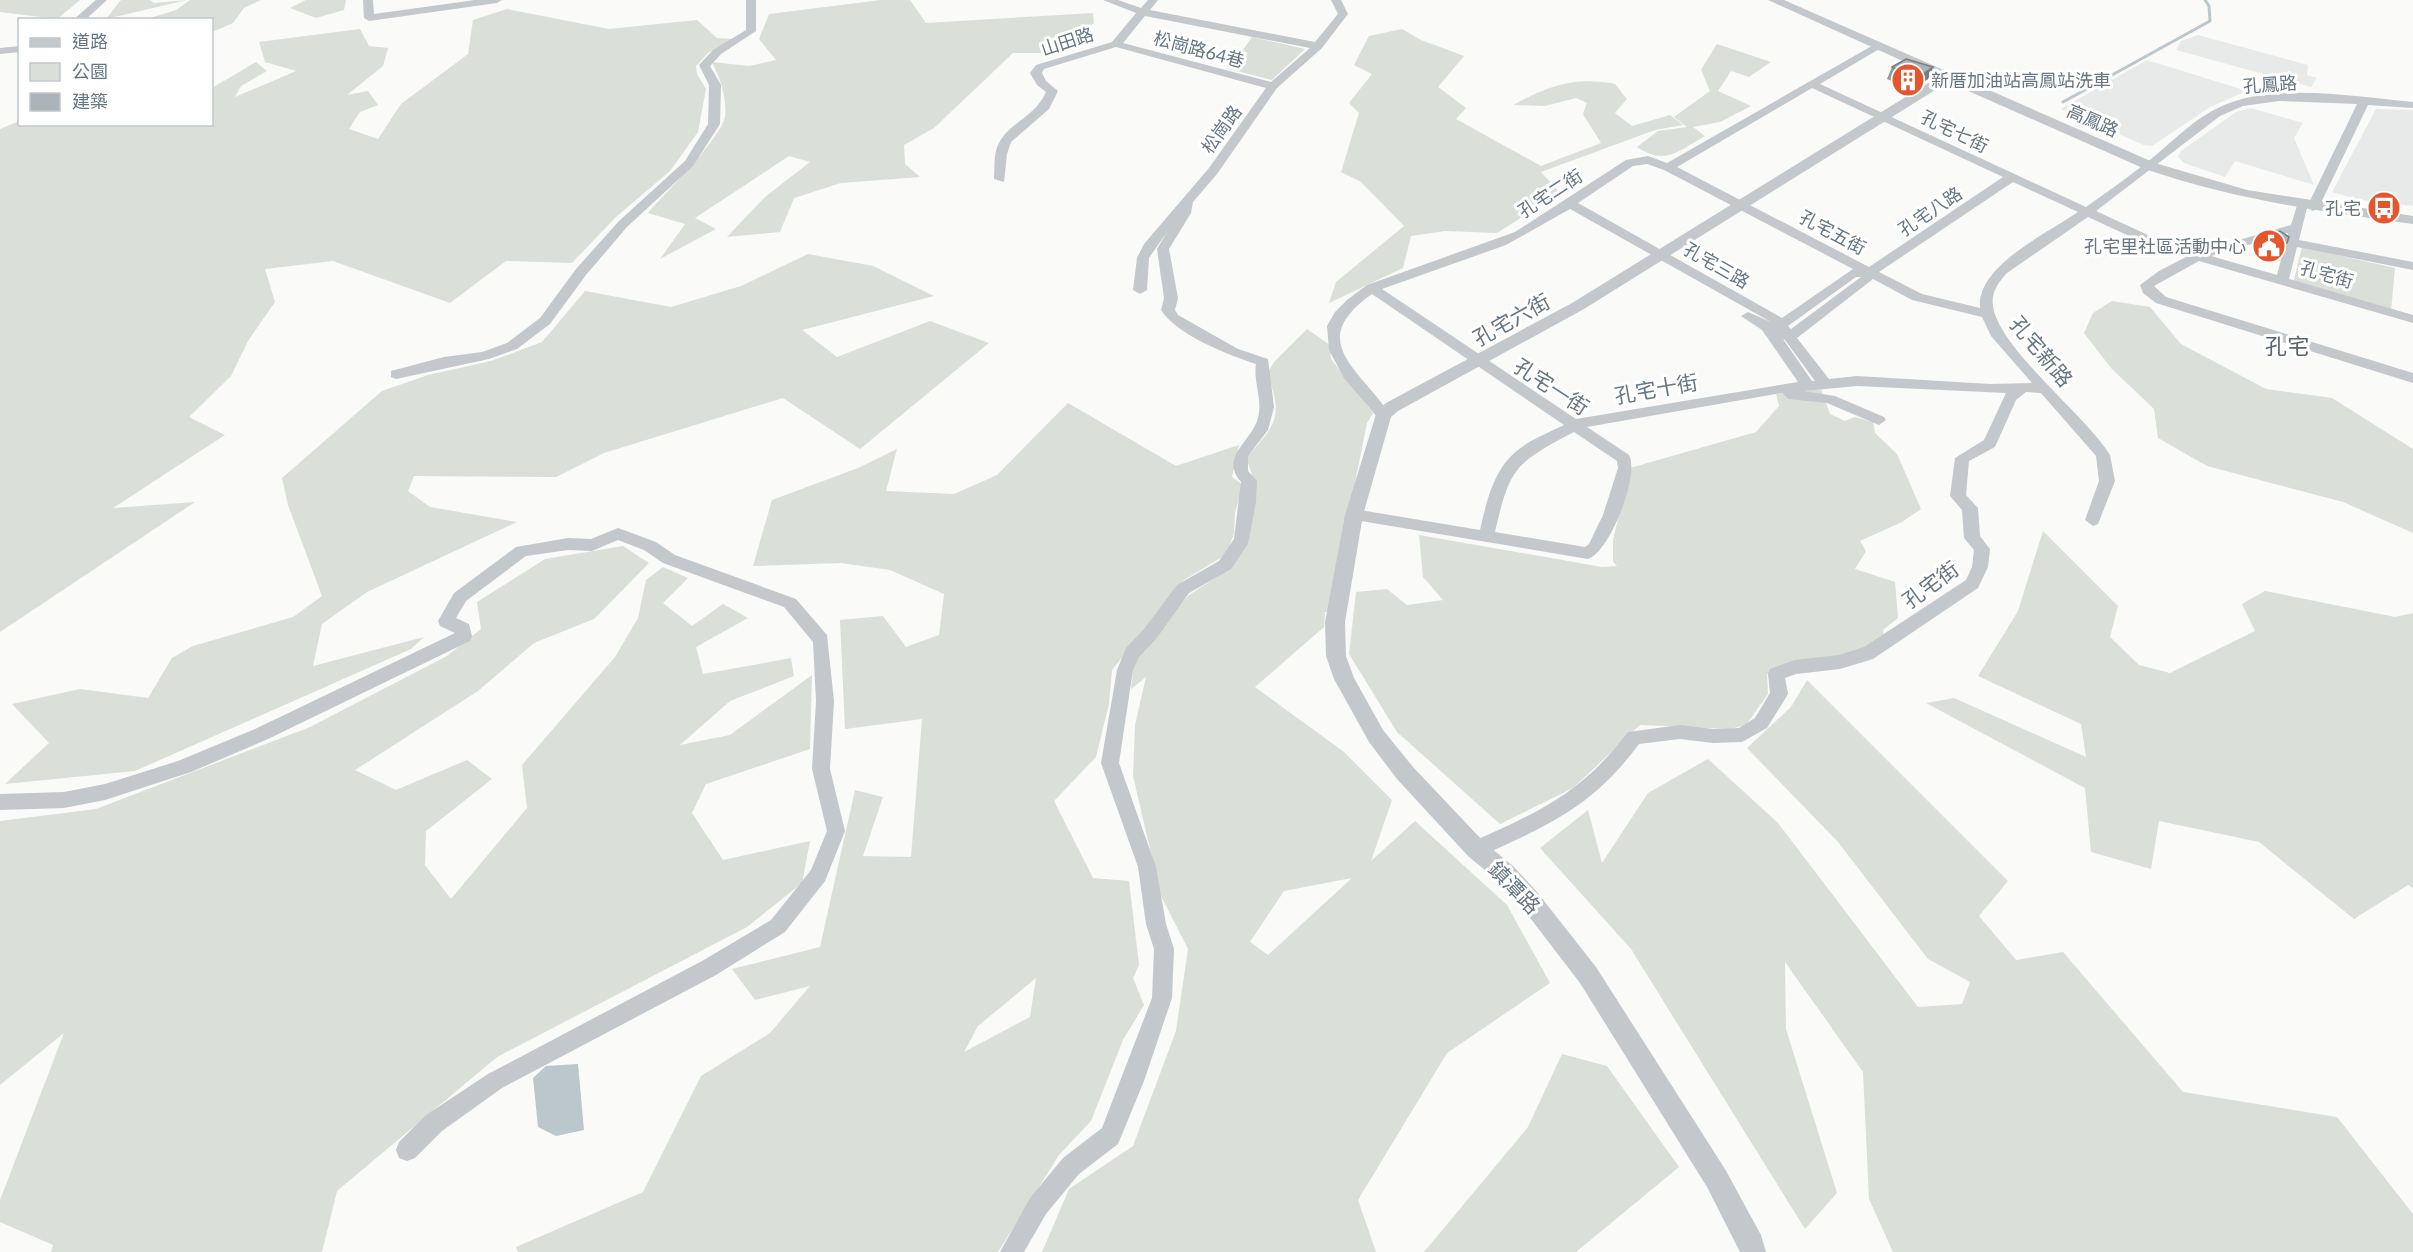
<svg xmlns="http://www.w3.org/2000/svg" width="2413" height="1252" viewBox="0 0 2413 1252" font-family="Lato,'Noto Sans TC',sans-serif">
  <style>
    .built { fill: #e8e9e9 }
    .green { fill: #dadfd7; fill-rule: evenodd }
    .water { fill: #bbc7cb }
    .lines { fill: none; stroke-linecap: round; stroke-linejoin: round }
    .stream { stroke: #bbc7cb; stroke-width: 3 }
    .minor { fill: #c3c8cc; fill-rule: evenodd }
    .tertiary { fill: #c3c8cc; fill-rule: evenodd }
    .wall { fill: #929a9f }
    .shaded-wall { fill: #777d82 }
    .building { fill: #aab3b9; stroke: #777d82; stroke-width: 1.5 }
    .labels { text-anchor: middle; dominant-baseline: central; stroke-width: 6; stroke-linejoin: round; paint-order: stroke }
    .far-street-label { font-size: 18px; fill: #657683; stroke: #fff }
    .far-poi-label { font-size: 18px; fill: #657683; stroke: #fff; text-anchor: end }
    .street-label { font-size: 21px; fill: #657683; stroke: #fff }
    .neighbourhood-label { font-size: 22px; fill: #57646e; stroke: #fff }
  </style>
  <rect width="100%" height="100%" fill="#fafaf8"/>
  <g class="built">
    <polygon points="2198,35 2308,65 2307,75 2317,78 2311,87 2176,50 2181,41"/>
    <polygon points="2147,60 2247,91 2210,107 2152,146 2144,145 2061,109"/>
    <polygon points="2251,108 2303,123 2294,138 2314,185 2235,161 2225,177 2184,163 2178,157 2181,151 2236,112"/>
    <polygon points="2376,109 2413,110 2413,206 2360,200 2332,192"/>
  </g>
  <g class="green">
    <polygon points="0,0 80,0 57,19 0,12"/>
    <polygon points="121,0 150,0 154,3 187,0 106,19"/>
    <polygon points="190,0 261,0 244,8 233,23 212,32 212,20 147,19 176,10"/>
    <polygon points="306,0 346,0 344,10 316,18 290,8"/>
    <path d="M881 0H910L926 23 1093 13 1094 23 1047 53H1013L934 128 904 145 905 164 920 177 841 183 794 198 780 232 727 237 765 197 810 162 789 156 695 218 716 229 660 259 685 224 648 213C664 194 722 138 725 116 727 98 720 78 712 62L749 66 776 60 759 39 769 14Z"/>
    <polygon points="507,9 609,29 697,20 717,38 733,39 708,53 696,66 697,74 706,89 698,132 670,171 616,217 572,263 506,261 450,303 333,261 265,269 275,302 248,341 231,376 189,417 225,435 113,508 195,502 0,632 0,129 19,121 20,124 212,124 212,88 256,62 267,71 241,86 235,97 296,71 265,62 259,42 360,29 369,46 388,48 383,66 347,95 368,91 378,105 360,112 349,129 378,139 401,104 468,54 473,20"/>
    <path d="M1402 29 1421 40 1464 56 1438 87 1466 108 1456 119 1541 166 1601 143 1583 114 1587 103 1576 98 1545 106 1513 105C1548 86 1575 76 1615 84L1627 99 1615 113 1632 126 1670 115 1683 125 1655 130 1541 172 1560 193 1497 233 1445 231 1411 236 1403 268 1329 303 1336 282 1404 226 1361 182 1341 172 1359 113 1349 103 1372 74 1354 65 1369 36Z"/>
    <polygon points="1252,37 1305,49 1272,80 1229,69"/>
    <path d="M1717 44 1771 62 1749 77 1731 71 1718 91 1751 106 1720 122 1693 127 1705 136C1678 151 1666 166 1637 147L1658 131 1687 127 1674 117 1710 91 1701 70Z"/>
    <polygon points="2302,247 2395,268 2391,311 2293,284"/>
    <polygon points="808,254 873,266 934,296 802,330 837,357 930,321 989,343 860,449 783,398 604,453 556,477 414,476 408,491 430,507 517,522 367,592 322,624 313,666 424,637 411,649 135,771 5,784 49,743 12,704 80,689 148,698 172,658 193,646 293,617 322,596 288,505 282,478 382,391 428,375 491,361 542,342 585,291 671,307 741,286"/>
    <polygon points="2112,301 2150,307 2181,344 2266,389 2332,398 2413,449 2413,533 2343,502 2207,466 2158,438 2154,409 2111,368 2084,333 2093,313"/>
    <path d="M1307 329 1330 345 1331 359 1373 413 1367 423 1329 612H1325L1324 627 1255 687 1344 752 1392 800 1371 861 1415 821 1507 905 1550 983 1447 1053 1358 1200 1376 1252H1042L1069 1189 1133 1146 1176 1031 1188 949 1161 896 1133 776 1135 725 1146 677 1131 689 1134 663 1171 614 1189 595 1232 567 1252 519V474L1246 458C1276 424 1284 418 1267 373L1275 361ZM1352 878 1268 955 1250 942 1284 891Z"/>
    <polygon points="1821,389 1830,414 1845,421 1855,417 1873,422 1875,433 1897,454 1921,509 1902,522 1860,541 1866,551 1855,569 1895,582 1898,618 1883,630 1884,638 1858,657 1782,669 1767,674 1768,694 1746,725 1730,729 1640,725 1573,788 1500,824 1397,732 1349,654 1356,592 1387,589 1407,605 1443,600 1423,577 1419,535 1602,567 1617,566 1613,562 1613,540 1630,468 1756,432 1779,406 1776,394"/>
    <path d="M1068 403 1176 466 1239 445 1232 477 1243 485 1235 513 1234 533 1227 554 1184 580 1112 670 1109 704 1096 757 1054 801 1093 878 1129 881 1139 965 1133 978 1144 1005 1123 1040 1091 1121 1059 1155 998 1252H518L516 1247 643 1192 701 1076 770 1033 810 986 755 1000 732 969 820 947 855 790 883 797 863 856 911 857 922 719 845 729 840 620 883 616 906 647 939 635 944 594 890 570 841 563 753 566 772 500 858 468 897 449 886 491 954 494 997 475ZM1036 978 1030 1017 964 1052 978 1026Z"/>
    <polygon points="2043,531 2118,606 2110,637 2139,665 2170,673 2255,631 2242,604 2265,591 2395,617 2413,613 2413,888 2408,885 2354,919 2259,842 2159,821 2151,869 2091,852 2085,788 1926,703 1954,698 2086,757 2081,724 1978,676 2018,611"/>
    <polygon points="623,546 649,563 594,619 534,643 478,691 355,770 396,790 467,760 492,779 426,831 425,865 451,899 527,808 522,765 615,657 638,618 646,580 663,567 688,578 663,603 692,626 723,604 748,618 696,647 703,674 791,658 794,676 730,701 680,745 730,735 812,675 810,749 706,784 692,813 723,860 810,841 802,883 747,927 497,1057 337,1191 322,1252 51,1252 53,1245 0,1222 0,1200 64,1033 0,1085 0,821 96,809 310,727 447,656 481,629 477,602 545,559"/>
    <polygon points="1807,680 2008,881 1979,916 2016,960 2063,952 2183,1092 2337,1117 2413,1214 2413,1252 1893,1252 1869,1199 1863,1072 1785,962 1786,1029 1837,1193 1805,1229 1631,949 1540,848 1588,810 1602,863 1648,793 1708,759 1778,823 1918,1007 1962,1004 1970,982 1928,959 1838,842 1747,748 1791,707"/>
    <polygon points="1562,1054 1607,1066 1679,1167 1576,1252 1424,1252 1528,1127"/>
  </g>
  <polygon class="water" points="578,1064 584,1130 556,1136 538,1127 533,1078 546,1066"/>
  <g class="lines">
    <polyline class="stream" points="2063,102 2210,21 2209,6 2205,0"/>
    <g class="minor">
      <polygon points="96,0 107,0 85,20 73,20"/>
      <polygon points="363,0 373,0 374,14 475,0 502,0 497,3 369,21 364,18"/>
      <polygon points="746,0 756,0 756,31 721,54 710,66 721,85 720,124 693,166 627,227 586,275 550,324 517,349 489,359 396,379 391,377 391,371 444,357 482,352 507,343 540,318 576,269 619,221 685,161 708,124 709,85 699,65 713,50 746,30"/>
      <path d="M1103 0H1118L1141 8 1148 0H1158L1150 10 1315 42 1338 14 1331 0H1341L1348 14 1322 48 1277 88 1217 174 1193 202 1191 213 1169 249 1178 298 1175 310 1178 315 1238 349 1268 359 1274 407 1268 430 1248 456V471L1257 481 1256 502 1248 544 1231 569 1189 593 1156 639 1139 657 1133 670 1119 763 1156 867 1166 924 1174 949 1172 998 1144 1081 1118 1144 1079 1174 1046 1214 1024 1252H1000L1030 1198 1063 1158 1102 1128 1152 998 1154 949 1146 924 1138 867 1101 763 1117 670 1126 648 1144 629 1177 585 1219 561 1234 539 1241 482C1220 458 1249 443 1257 421 1264 401 1253 384 1256 364 1228 355 1177 335 1161 310L1164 298 1157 249 1167 232 1149 258 1147 290 1140 294 1133 290 1137 258 1144 244 1209 168 1266 88 1116 47 1044 69 1042 73 1046 81 1058 91 1049 109 1011 142 1007 154 1004 182 994 179C995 166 993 152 1000 141 1012 121 1035 117 1046 92L1037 85 1030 73 1036 65 1112 42 1136 13ZM1145 16 1310 48 1271 82 1123 43Z"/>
      <path d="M1877 43 1881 44V48L1820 84 2086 207C2110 190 2134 173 2156 155 2177 137 2197 117 2222 106 2275 82 2357 97 2413 102V108L2368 105 2319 207 2313 211 2307 208 2299 240 2413 262V270L2297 247 2289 279 2413 315V323L2199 261 2154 286 2166 297 2413 373V383L2156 303 2143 293 2140 285 2159 271 2186 257 2155 248 2088 217 2007 273C1998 283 1991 292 1993 306 1999 349 2085 414 2110 455L2115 481 2098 524 2093 526 2085 520 2099 481 2096 456 2041 393 2026 392 2016 400 1995 447 1969 461 1966 495 1978 508 1980 536 1990 549 1988 567 1978 588 1873 659 1840 669 1796 674 1785 678 1788 694 1785 699 1767 728 1742 742 1713 743 1680 739 1639 744C1594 805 1550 825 1483 855L1476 857 1469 855 1467 849 1469 843C1538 813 1582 793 1628 732L1680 725 1713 729 1739 728 1755 718 1770 693 1768 674 1770 669 1795 660 1839 655 1864 647 1966 580 1972 567 1974 550 1964 538 1962 510 1950 496 1955 458 1984 440 2006 393 1857 386 1804 391 1835 396 1884 417 1886 420 1879 425 1827 403 1789 399 1782 393 1587 427 1629 455C1640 474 1610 552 1588 559L1349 519 1346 515 1349 511 1354 509 1480 530C1487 500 1494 466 1522 447 1534 438 1550 432 1564 425L1372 294C1304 342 1361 369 1390 415L1388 418H1378L1344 378 1329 350 1327 326 1335 312 1347 300 1367 285 1515 232 1626 160 1648 156 1667 163ZM1812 88 2003 177 1869 267 1677 167ZM2279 101 2357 104 2308 205 2298 202 2291 225 2198 252 2163 242 2096 211 2220 116 2243 106ZM1647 164 1664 170 1853 269 1782 318 1578 203 1633 166ZM2013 182 2078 212C2048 233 1976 266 1980 308L1922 294 1879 272ZM1570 209 1771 322 1748 312 1741 316 1762 330 1798 382 1576 419 1382 289 1506 245ZM2288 233 2277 275 2211 256ZM1856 277H1861L1791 329 1788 326ZM1873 279 1912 300 1982 317 1991 336 2032 383 1990 384 1857 376 1829 379 1797 338ZM1783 339 1785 340 1815 381H1812ZM1574 432 1617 461 1618 468 1603 515 1589 544 1585 547 1495 532C1510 467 1515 463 1574 432Z"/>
      <polygon points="20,46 20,52 0,54 0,48"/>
      <polygon points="618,528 656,542 675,555 796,599 827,635 834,701 830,769 845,831 825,881 785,932 716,975 502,1088 442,1131 415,1158 407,1161 399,1158 396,1150 399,1142 426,1115 488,1074 702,961 771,920 811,870 827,831 812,769 816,701 813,642 784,607 663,563 644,550 618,540 592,551 568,550 526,556 466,601 456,618 469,624 472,636 470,641 268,739 191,772 105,800 64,808 0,810 0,794 64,792 105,784 178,761 255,729 455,633 440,626 438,621 454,593 516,547 568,538 591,539"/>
    </g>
    <path class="tertiary" d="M1768 0H1784L2155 163 2247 190 2413 216V224C2322 212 2232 199 2145 169L1948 82 1584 309 1398 411 1391 417 1363 515 1345 622 1346 656 1354 678 1383 730 1413 767 1484 842 1514 867 1537 892 1596 967 1725 1169 1761 1235 1766 1252H1740L1707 1187 1580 983 1521 906 1498 881 1468 856 1397 779 1369 742 1334 679 1326 656 1325 622 1345 515 1377 411 1386 403 1572 303 1938 77Z"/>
  </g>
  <g class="wall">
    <polygon points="1892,67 1933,67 1928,79 1912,90 1887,79"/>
    <polygon points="2260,237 2287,243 2281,252 2268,255 2254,246"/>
  </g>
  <g class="shaded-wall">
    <polygon points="1933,67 1928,79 1912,90 1917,78"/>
    <polygon points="2287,243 2281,252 2268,255 2274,247"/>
  </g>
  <g class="building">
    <polygon points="1906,59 1933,67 1917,78 1892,67"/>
    <polygon points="2280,231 2289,237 2287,243 2274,247 2260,237"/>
  </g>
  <defs>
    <g id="building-disc" transform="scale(1.725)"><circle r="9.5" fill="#e4572e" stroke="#fff"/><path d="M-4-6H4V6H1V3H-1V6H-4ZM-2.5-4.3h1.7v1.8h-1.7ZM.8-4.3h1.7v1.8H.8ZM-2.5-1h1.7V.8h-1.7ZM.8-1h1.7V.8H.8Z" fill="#fff"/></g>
    <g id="bus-disc" transform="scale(1.725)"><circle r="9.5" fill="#e4572e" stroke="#fff"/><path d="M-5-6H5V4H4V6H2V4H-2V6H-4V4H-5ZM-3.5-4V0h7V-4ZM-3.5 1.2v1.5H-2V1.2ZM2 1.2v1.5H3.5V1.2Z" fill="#fff"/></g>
    <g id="civic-disc" transform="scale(1.725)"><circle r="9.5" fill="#e4572e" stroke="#fff"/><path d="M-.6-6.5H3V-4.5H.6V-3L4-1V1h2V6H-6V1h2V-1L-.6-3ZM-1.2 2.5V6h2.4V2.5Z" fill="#fff"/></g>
  </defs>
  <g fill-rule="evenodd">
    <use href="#building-disc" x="1908" y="80"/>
    <use href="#bus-disc" x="2384" y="208"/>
    <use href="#civic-disc" x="2269" y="246"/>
  </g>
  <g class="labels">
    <g class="far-street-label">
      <text transform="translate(1067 41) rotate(-18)">山田路</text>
      <text transform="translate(1199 49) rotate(15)">松崗路64巷</text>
      <text transform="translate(2270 84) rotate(-4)">孔鳳路</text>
      <text transform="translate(2093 120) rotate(24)">高鳳路</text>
      <text transform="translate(1221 129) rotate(-54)">松崗路</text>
      <text transform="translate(1955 131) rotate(26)">孔宅七街</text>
      <text transform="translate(1550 193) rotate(-33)">孔宅二街</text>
      <text transform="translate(1930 211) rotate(-34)">孔宅八路</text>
      <text transform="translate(1833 232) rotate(28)">孔宅五街</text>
      <text transform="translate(1717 265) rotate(30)">孔宅三路</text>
      <text transform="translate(2327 274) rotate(16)">孔宅街</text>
    </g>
    <g class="far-poi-label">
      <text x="1931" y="80" text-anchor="start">新厝加油站高鳳站洗車</text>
      <text x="2361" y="208">孔宅</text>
      <text x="2246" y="246">孔宅里社區活動中心</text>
    </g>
    <g class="street-label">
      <text transform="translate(1511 319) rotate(-29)">孔宅六街</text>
      <text transform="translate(2042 351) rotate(50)">孔宅新路</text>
      <text transform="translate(1552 386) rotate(33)">孔宅一街</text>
      <text transform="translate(1656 388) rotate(-10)">孔宅十街</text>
      <text transform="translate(1930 584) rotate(-36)">孔宅街</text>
      <text transform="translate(1515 887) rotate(46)">鎮潭路</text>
    </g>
    <g class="neighbourhood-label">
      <text x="2287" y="345">孔宅</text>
    </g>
  </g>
  <rect x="18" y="18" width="195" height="108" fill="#ffffff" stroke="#c1c8cd" stroke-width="1.5"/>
  <rect x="30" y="38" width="30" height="9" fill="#c3c8cc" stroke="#c1c8cd" stroke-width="1.5"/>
  <text x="72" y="48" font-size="18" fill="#657683">道路</text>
  <rect x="30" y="63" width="30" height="18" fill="#dadfd7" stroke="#c1c8cd" stroke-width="1.5"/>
  <text x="72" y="78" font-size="18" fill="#657683">公園</text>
  <rect x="30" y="93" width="30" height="18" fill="#aab3b9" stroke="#c1c8cd" stroke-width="1.5"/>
  <text x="72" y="108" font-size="18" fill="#657683">建築</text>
</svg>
